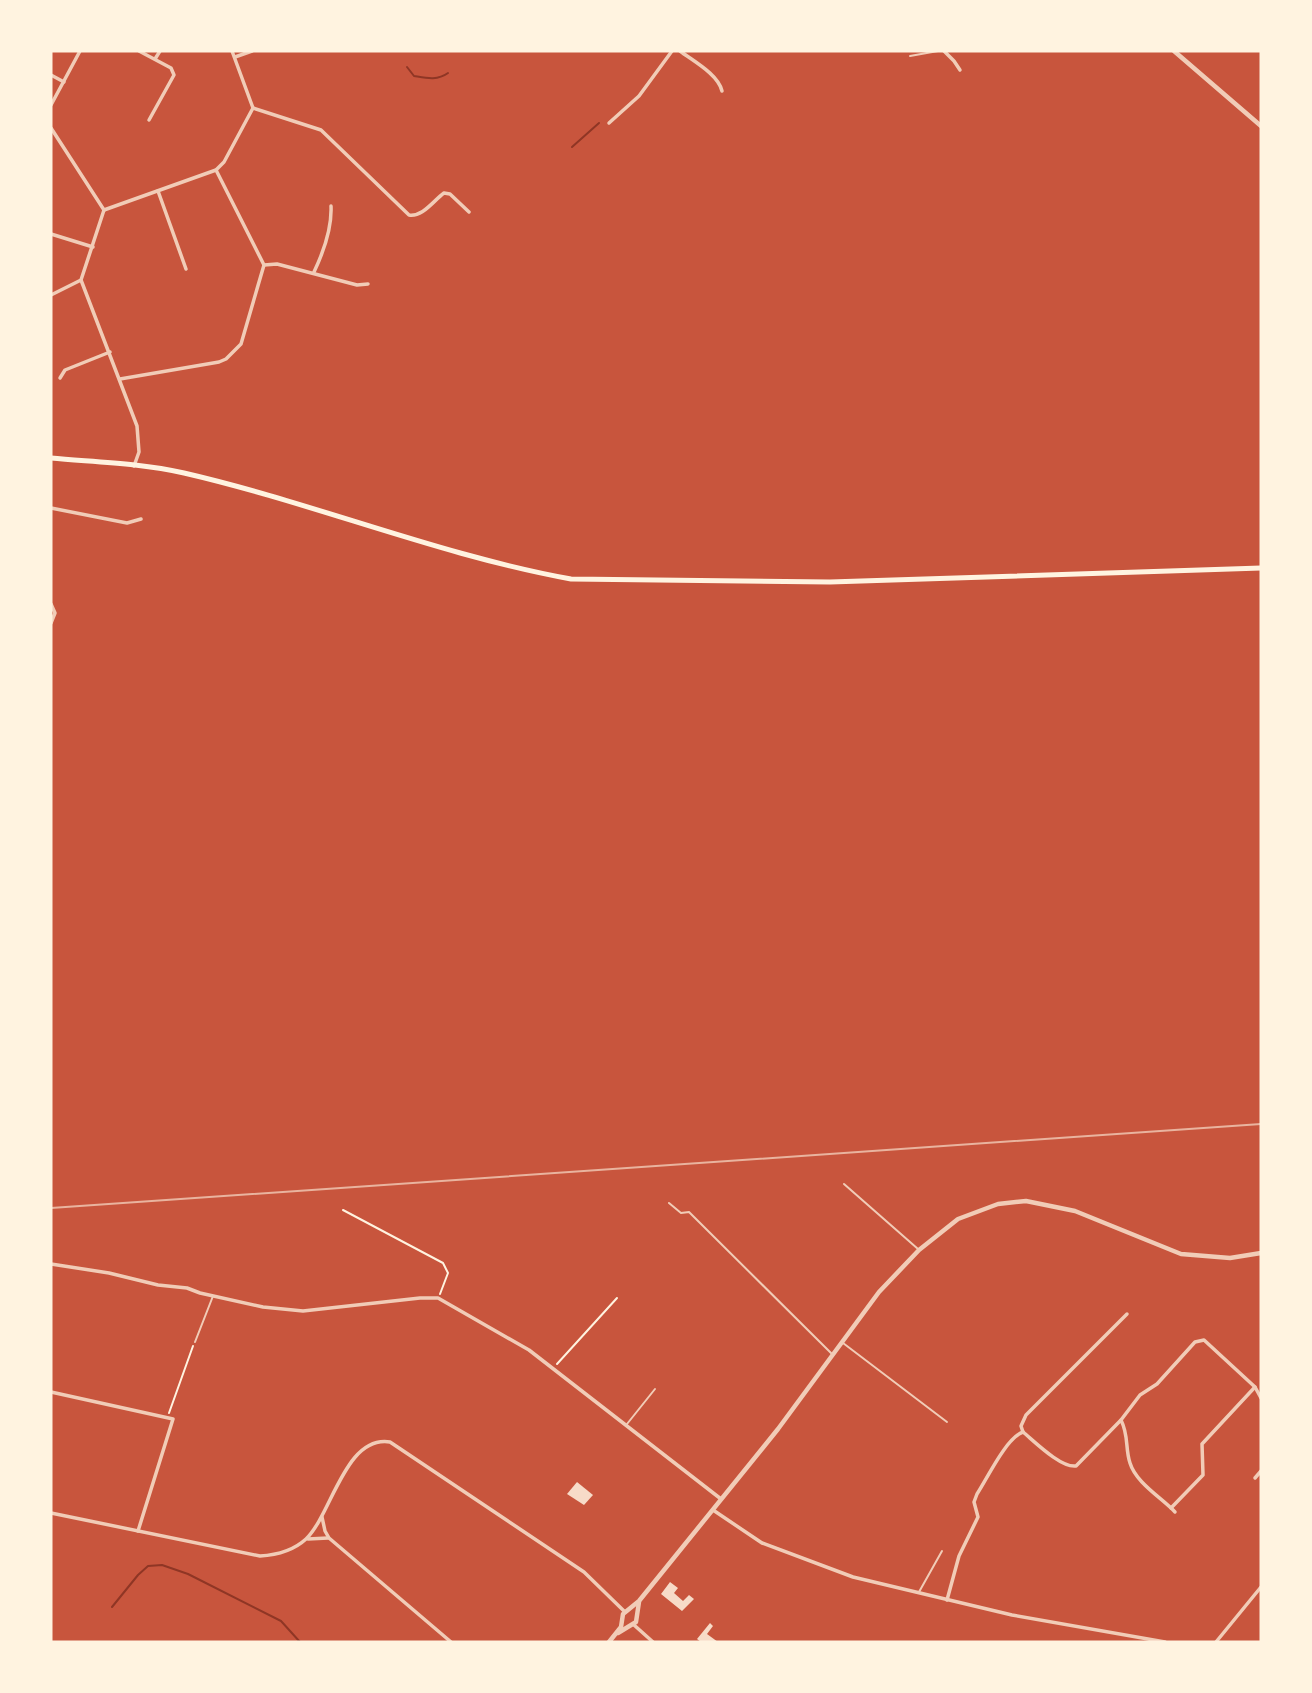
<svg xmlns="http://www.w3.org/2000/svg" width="1312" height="1693" viewBox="0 0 1312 1693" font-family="Quicksand,sans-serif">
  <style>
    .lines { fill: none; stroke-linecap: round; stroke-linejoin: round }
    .stream { stroke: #8f3625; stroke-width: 2 }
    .building { fill: #f7dbc8 }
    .path { stroke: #fff3e0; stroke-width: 2 }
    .service { stroke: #f1ccb7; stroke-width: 2 }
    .minor { stroke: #f1ccb7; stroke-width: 3.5 }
    .tertiary { stroke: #f1ccb7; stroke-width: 4.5 }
    .secondary { stroke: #fff3e0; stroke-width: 5 }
    .rail { stroke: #e9b49f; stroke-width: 2 }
  </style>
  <rect width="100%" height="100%" fill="#c8553d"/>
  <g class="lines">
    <g class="stream">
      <path d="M407 67 414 76C426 78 437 81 448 73"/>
      <polyline points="572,147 599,123"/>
      <polyline points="112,1607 138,1575 148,1566 162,1565 188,1574 281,1621 300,1642"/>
    </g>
  </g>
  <g class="building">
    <polygon points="577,1482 593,1495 584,1505 567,1494"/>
    <polygon points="670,1582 678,1588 674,1593 683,1601 689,1595 694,1599 682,1611 661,1594"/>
    <polygon points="710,1623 713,1626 707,1634 718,1642 701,1642 697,1639"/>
  </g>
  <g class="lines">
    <g class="path">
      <polyline points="343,1210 443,1263 448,1273 440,1294"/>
      <polyline points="557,1364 617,1298"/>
      <polyline points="169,1413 193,1346"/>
    </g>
    <g class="service">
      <polyline points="910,56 938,51"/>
      <polyline points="844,1184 918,1249"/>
      <polyline points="669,1203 681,1213 689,1212 692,1215 832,1354"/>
      <polyline points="195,1342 213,1296"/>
      <polyline points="843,1343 947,1422"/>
      <polyline points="627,1424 655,1389"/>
      <polyline points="919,1592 942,1551"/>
    </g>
    <g class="minor">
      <polyline points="139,51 171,68 174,75 149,120"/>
      <path d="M680 51C693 61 718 74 722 91"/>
      <polyline points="944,51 954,61 960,70"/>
      <polyline points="235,57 252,51"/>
      <polyline points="155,59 160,51"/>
      <polyline points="51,75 64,82"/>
      <polyline points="51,105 80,51"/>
      <path d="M253 108 321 130 409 215C423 217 433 201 444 193L450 194 469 212"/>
      <polyline points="609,123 639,96 672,51"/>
      <polyline points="51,128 104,210"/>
      <polyline points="158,191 186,269"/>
      <polyline points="104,210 216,170 224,162 253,108 232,51"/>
      <polyline points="51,234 93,247"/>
      <polyline points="264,265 277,264 357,285 368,284"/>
      <path d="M314 272C323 253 332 227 331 206"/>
      <polyline points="81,280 137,426 139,452 134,466"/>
      <polyline points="51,295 81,280 104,210"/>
      <polyline points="60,378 65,370 110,352"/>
      <polyline points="120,379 219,362 226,359 241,344 264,265 216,170"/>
      <polyline points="51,508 127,523 141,519"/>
      <polyline points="51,604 55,613 51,623"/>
      <polyline points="51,1264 109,1273 158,1285 187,1288 200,1293 263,1307 303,1311 420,1298 438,1298 529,1350 721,1499"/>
      <polyline points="51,1392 173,1419 138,1531"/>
      <path d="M1121 1420C1129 1436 1125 1448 1130 1463 1136 1483 1162 1498 1175 1512"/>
      <path d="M1023 1432C1035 1442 1061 1468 1076 1466L1121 1420 1140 1395 1157 1384 1195 1342 1204 1340 1255 1387 1261 1398"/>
      <polyline points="1023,1432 1021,1426 1026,1415 1127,1314"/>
      <polyline points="1255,1478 1261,1471"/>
      <polyline points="1171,1508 1203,1475 1202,1444 1255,1387"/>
      <polyline points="713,1510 762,1543 853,1577 1012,1615 1165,1642"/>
      <path d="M51 1513 260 1556C277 1555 293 1551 306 1539 332 1514 345 1435 390 1442L584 1572 625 1612"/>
      <polyline points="322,1517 325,1531 329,1538 451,1642"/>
      <polyline points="308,1539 328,1538"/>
      <path d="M947 1600 959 1556 978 1517 974 1502 977 1494C987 1479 1006 1438 1023 1432"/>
      <polyline points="634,1625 653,1642"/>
      <polyline points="1216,1642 1261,1587"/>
    </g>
    <g class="tertiary">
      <polyline points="1174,51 1261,126"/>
      <polyline points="618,1633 636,1622 639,1602"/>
      <polyline points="609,1642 621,1627 623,1614 639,1601 778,1429 879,1292 919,1250 958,1219 998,1204 1026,1201 1075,1211 1181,1254 1230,1258 1261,1253"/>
    </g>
    <path class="secondary" d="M51 458C95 462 141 463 184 473 314 503 439 555 571 579L830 582 1261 568"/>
    <polyline class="rail" points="51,1208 1261,1124"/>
  </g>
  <rect width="1312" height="1693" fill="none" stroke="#fff3e0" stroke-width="105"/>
</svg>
